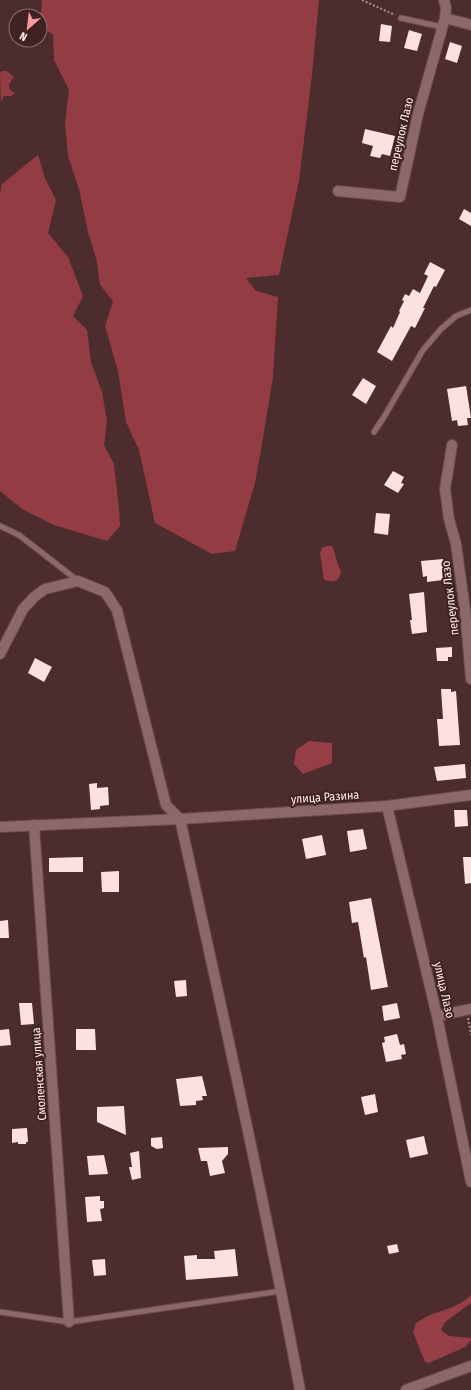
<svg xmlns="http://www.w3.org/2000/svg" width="471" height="1390" viewBox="0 0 471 1390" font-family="'Fira Sans Condensed',sans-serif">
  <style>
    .forest { fill: #933c43 }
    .water { fill: #963e45 }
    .building { fill: #fbe1e1 }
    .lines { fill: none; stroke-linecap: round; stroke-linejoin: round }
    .service-casing { stroke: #664b4d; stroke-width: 7 }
    .minor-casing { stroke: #664b4d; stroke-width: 12 }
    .path { stroke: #a68d8e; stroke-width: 2; stroke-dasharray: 2 2; stroke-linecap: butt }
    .service { stroke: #8d6868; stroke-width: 5 }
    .minor { stroke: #8d6868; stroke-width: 10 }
    .labels { text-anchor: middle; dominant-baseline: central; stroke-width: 4; stroke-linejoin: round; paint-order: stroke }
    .street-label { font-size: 12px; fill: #feecec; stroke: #412223 }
  </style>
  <rect width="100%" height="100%" fill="#4c2c2d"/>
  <g class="forest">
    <polygon points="42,0 319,0 312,75 299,181 279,275 246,278 256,291 278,297 273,377 263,438 255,483 235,551 212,554 155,523 139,450 126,422 118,371 105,326 113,301 100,285 97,262 88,232 79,189 68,156 65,123 69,90 54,60 53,35 40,25"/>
    <polygon points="2,71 7,71 14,77 9,85 10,90 15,93 11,96 4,96 1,102 0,73"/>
    <polygon points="38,155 45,178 56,200 48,233 68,257 83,296 73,316 87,330 91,362 102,392 107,421 104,445 114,464 119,509 120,526 107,541 54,525 22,509 0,491 0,193 2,184"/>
  </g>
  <g class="water">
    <path d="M327 546H332C336 554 336 563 341 571 339 582 335 583 324 580L320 553 322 548Z"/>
    <polygon points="309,741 332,743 332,763 303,774 294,764 296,750"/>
    <path d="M471 1295V1303L445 1322 441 1330 449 1336 471 1338V1340L465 1347 429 1363 425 1362 413 1332 416 1323C421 1320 427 1316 433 1314 447 1309 460 1306 471 1295Z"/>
  </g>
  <g class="building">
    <polygon points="381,24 392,26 390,42 379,41"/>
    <polygon points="409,30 422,34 417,51 404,48"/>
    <polygon points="450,42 462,46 457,63 445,59"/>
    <polygon points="365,129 395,136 390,156 382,154 380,158 370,156 373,146 362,143"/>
    <polygon points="464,209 471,213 471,226 459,219"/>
    <polygon points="430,262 445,270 436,287 434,286 423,308 425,308 415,328 411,326 392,361 377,352 391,326 393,328 400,312 399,311 404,301 402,300 405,294 409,296 413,289 420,293 428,276 424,274"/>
    <polygon points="363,378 376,386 366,404 352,395"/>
    <polygon points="466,386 471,418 467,418 468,425 458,426 457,420 452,421 447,389"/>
    <polygon points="393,471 404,477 401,483 404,484 398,493 384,485"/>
    <polygon points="376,513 390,514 388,535 374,533"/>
    <polygon points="443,559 443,570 442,570 443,580 427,582 427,576 423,577 421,561"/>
    <polygon points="424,592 427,632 412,634 410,620 412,620 409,594"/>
    <polygon points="452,647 452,657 448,657 448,661 437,661 436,648"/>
    <polygon points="35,658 52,667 44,682 28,673"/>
    <polygon points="441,689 451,689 451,692 456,691 460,745 439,746 437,719 443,719"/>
    <polygon points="465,764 466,778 437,781 434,767"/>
    <polygon points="97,783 97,788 108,787 109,805 100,806 100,809 91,810 89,784"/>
    <polygon points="454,810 467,810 468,826 455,827"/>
    <polygon points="363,829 367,849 350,852 347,831"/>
    <polygon points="322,835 326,855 306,859 302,839"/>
    <polygon points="83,857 83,872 49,872 49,858"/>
    <polygon points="463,857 471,857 471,883 465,884"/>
    <polygon points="119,871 119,892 102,892 101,872"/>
    <polygon points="371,898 388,987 371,990 366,957 364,958 358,922 352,923 349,902"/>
    <polygon points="8,920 9,938 0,938 0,921"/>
    <polygon points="186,980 187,996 176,997 174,981"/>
    <polygon points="19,1003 32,1003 34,1024 21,1025"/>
    <polygon points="397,1003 400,1018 384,1021 382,1006"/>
    <polygon points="9,1029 11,1045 0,1046 0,1030"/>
    <polygon points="76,1029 95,1029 96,1050 76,1050"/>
    <polygon points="397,1034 400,1045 404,1044 406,1054 401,1055 402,1059 386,1062 382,1043 385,1042 384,1037"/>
    <polygon points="202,1076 207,1096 202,1096 203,1100 196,1101 196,1105 180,1106 176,1079"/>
    <polygon points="375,1094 378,1112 365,1115 361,1097"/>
    <polygon points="124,1106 126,1135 97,1122 97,1107"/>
    <polygon points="27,1128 28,1142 26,1142 26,1144 18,1144 18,1142 12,1143 12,1129"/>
    <polygon points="424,1136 428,1154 410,1158 406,1140"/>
    <polygon points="162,1137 163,1148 157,1149 151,1146 151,1138"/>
    <polygon points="228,1147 228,1154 222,1161 225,1173 210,1176 207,1161 201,1161 198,1148"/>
    <polygon points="139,1151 141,1178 132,1180 129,1167 132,1167 130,1153"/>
    <polygon points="104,1155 108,1174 89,1175 87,1156"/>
    <polygon points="100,1196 100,1201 104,1201 104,1208 100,1209 102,1221 87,1222 85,1197"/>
    <polygon points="397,1244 399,1252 389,1254 387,1246"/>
    <polygon points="235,1249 238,1276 186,1280 184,1256 197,1255 197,1259 215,1259 214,1251"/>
    <polygon points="105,1259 106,1275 94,1276 92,1260"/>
  </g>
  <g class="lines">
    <g class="service-casing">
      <g id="service">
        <polyline points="401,18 442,27"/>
        <polyline points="374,432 384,417 423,350 441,329 456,316 471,310"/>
        <polyline points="0,526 19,535 77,580"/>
        <polyline points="0,1312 69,1322 281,1291"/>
      </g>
    </g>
    <g class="minor-casing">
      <g id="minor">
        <polyline points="445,18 471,25"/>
        <polyline points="338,191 400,197 418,114 445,18 446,8 444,0"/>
        <polyline points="452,445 445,489 449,519 456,544 465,610 471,679"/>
        <path d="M0 654 23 609 34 597 45 589 78 581 105 592 117 610 166 805 180 819C222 1009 264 1199 300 1390"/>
        <polyline points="387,806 437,1016 471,1182"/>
        <polyline points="34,825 69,1322"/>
        <polyline points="0,827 180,819 387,806 471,795"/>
        <polyline points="437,1016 471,1009"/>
        <polyline points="406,1390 471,1366"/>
      </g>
    </g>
    <g class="path">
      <polyline points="362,0 395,15"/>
      <polyline points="468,1018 471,1035"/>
    </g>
    <use href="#service" class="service"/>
    <use href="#minor" class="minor"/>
  </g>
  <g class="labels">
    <g class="street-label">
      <text transform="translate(401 134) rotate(-77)">переулок Лазо</text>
      <text transform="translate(450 598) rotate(-97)">переулок Лазо</text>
      <text transform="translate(325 797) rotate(-4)">улица Разина</text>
      <text transform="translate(444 990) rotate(77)">улица Лазо</text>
      <text transform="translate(39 1074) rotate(-94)">Смоленская улица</text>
    </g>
  </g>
  <g transform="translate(28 28) rotate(208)"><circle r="19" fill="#412223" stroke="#8d7373"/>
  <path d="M0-3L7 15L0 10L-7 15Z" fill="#f59b9e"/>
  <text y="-6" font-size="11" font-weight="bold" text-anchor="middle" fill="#feecec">N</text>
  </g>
</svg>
